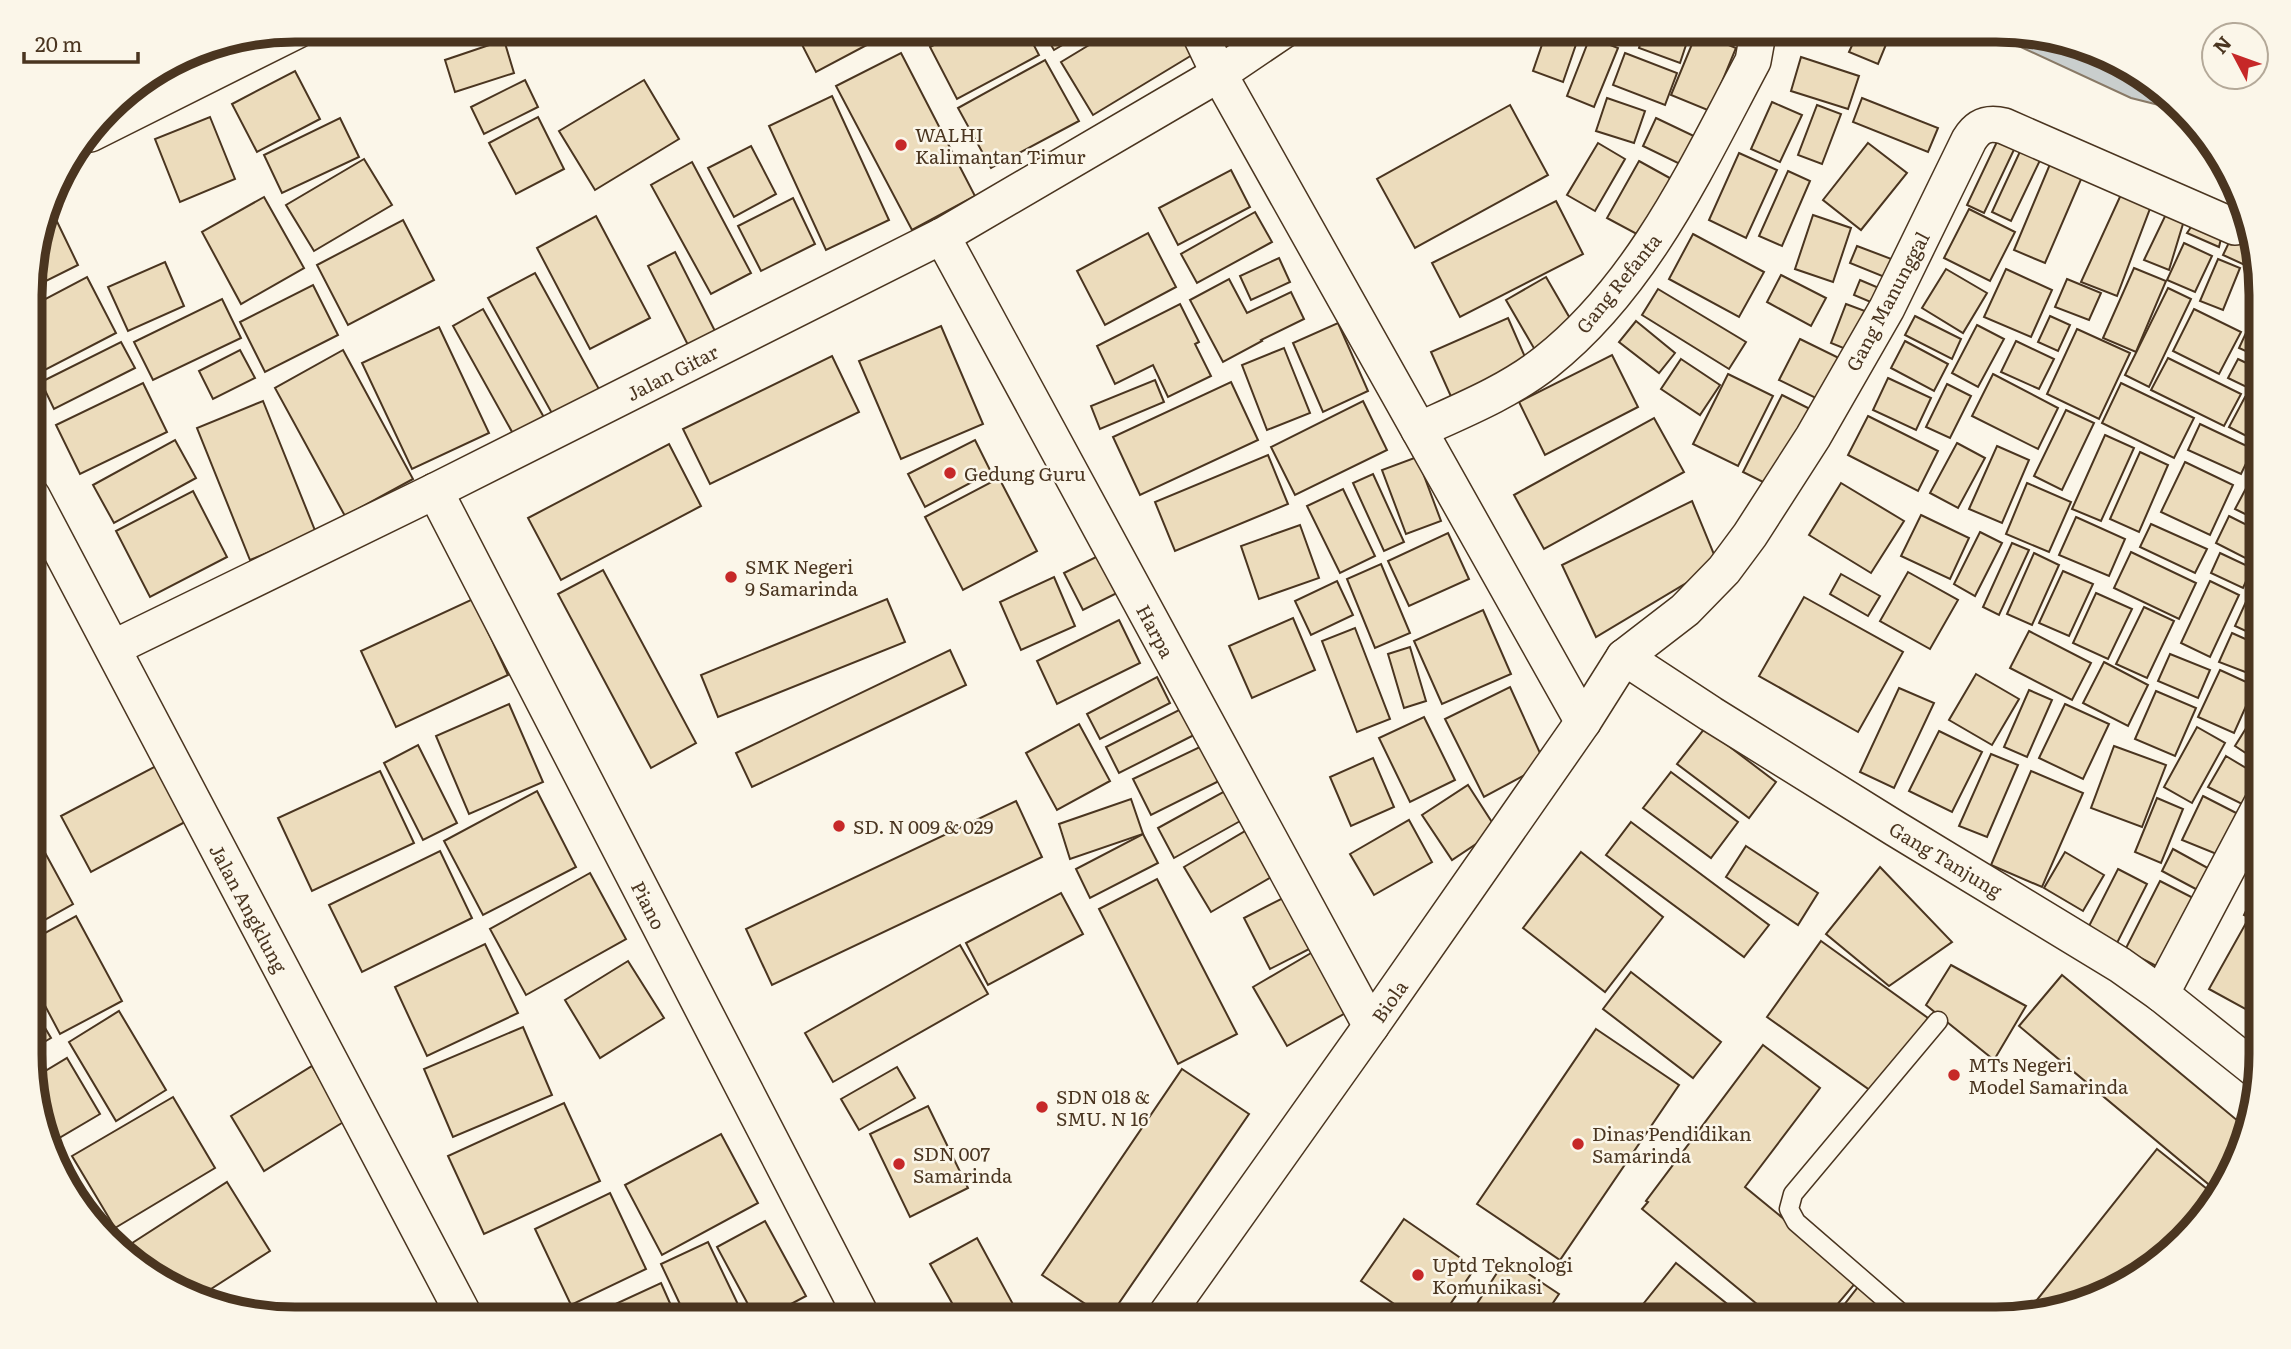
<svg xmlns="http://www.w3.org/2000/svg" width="2291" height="1349" viewBox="0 0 2291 1349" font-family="Literata,serif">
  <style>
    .water { fill: #c9cecd; stroke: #887966; stroke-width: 2 }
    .building { fill: #ecdcbc; stroke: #4a3520; stroke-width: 2 }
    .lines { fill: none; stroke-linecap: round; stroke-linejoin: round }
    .service-casing { stroke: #4a3520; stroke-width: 21 }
    .minor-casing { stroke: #4a3520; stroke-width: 38 }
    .service { stroke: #fbf6e9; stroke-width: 18 }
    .minor { stroke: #fbf6e9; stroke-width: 35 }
    .poi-dot { fill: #c62828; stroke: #fbf6e9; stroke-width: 2.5 }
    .labels { text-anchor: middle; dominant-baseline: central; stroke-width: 5; stroke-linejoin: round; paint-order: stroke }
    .poi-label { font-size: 19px; fill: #4a3520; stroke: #fbf6e9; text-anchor: start }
    .street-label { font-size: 19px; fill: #4a3520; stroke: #fbf6e9 }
    .rim { fill: none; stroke: #4a3520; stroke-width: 9 }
  </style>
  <rect width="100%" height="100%" fill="#fbf6e9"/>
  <polygon class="water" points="1984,30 2065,39 2129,65 2175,109 2131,98"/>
  <g class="building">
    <polygon points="806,30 895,30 816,72 797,35"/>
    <polygon points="962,30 1026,30 1039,55 957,99 930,47"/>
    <polygon points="1042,30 1088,30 1054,50"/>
    <polygon points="1114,30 1191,30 1202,49 1093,115 1061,62"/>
    <polygon points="1547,30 1581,30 1563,82 1533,71"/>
    <polygon points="1603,30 1641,30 1637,42"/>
    <polygon points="1645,30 1691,30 1680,63 1639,48"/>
    <polygon points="1859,30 1892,30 1878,64 1849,52"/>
    <polygon points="1697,32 1736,48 1710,111 1671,95"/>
    <polygon points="1590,37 1618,48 1594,107 1567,96"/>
    <polygon points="504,40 514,73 455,92 445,60"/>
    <polygon points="192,51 198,62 127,101 123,94"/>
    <polygon points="901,53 975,196 912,230 836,86"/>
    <polygon points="1625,53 1677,73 1665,105 1613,85"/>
    <polygon points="1801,57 1859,76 1848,109 1791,91"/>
    <polygon points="1045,60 1079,121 991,168 958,108"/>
    <polygon points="295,71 320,119 257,152 232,104"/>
    <polygon points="525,80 538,107 484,134 471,107"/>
    <polygon points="644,80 679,139 595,190 559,131"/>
    <polygon points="832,96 889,220 826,250 769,126"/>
    <polygon points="1607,98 1645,111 1634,143 1596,131"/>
    <polygon points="1862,98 1938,128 1928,152 1853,122"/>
    <polygon points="1772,102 1802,115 1780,162 1751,149"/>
    <polygon points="1510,105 1548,175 1415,248 1377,179"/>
    <polygon points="1817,105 1841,114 1822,164 1798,155"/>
    <polygon points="210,117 235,179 180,202 155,139"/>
    <polygon points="538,117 564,169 516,194 489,143"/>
    <polygon points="340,118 359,157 282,193 264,155"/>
    <polygon points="1656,118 1698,138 1684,166 1643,146"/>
    <polygon points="2003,129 2020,137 1984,213 1967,205"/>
    <polygon points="1598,143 1625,159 1595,211 1567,195"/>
    <polygon points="1868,143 1907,173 1861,230 1823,200"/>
    <polygon points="2023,145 2043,154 2011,221 1992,212"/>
    <polygon points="751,146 776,194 734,217 708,168"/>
    <polygon points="1739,153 1777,170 1746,238 1709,220"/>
    <polygon points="2053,157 2085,170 2045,263 2014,250"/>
    <polygon points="364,159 392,205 314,251 286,205"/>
    <polygon points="1639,161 1677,182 1646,239 1607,218"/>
    <polygon points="692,162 751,273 711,294 651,185"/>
    <polygon points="1231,170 1250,207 1178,245 1159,208"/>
    <polygon points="1788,171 1810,181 1782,246 1759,236"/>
    <polygon points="2124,188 2154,198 2117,296 2081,282"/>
    <polygon points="264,197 304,268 241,304 202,232"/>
    <polygon points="793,198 815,244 761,271 738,226"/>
    <polygon points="1556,201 1583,254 1460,317 1432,263"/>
    <polygon points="49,205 78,265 32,288 32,261"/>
    <polygon points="2169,208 2186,214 2169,270 2144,260"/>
    <polygon points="1969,209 2015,232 1990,281 1944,258"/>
    <polygon points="1255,212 1272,242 1197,283 1181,254"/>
    <polygon points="1813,215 1851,228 1833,282 1795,269"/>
    <polygon points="596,216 650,318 590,349 537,248"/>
    <polygon points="2198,217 2223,230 2219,247 2187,233"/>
    <polygon points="403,220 434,280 348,325 317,265"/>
    <polygon points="2234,232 2254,241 2255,249 2247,266 2223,255"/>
    <polygon points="1148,233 1176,287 1105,325 1077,271"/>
    <polygon points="1693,234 1764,272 1739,317 1669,279"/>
    <polygon points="2184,243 2212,256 2195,292 2167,280"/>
    <polygon points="1857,246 1894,260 1887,278 1850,263"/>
    <polygon points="675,252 717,335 690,349 648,266"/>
    <polygon points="1279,258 1290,282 1251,300 1240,276"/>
    <polygon points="2218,259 2240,268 2223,310 2200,301"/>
    <polygon points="2257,259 2261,277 2261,289 2246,283"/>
    <polygon points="165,262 184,306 128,331 108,287"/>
    <polygon points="2134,268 2166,281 2136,352 2103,338"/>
    <polygon points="1946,269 1987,293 1963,333 1922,308"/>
    <polygon points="2006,269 2052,290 2031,337 1984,317"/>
    <polygon points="535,273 600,391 554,417 488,298"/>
    <polygon points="1781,275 1826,298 1811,326 1767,302"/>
    <polygon points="87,277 116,333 41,372 32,355 32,306"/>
    <polygon points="1546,277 1575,327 1535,350 1506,300"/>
    <polygon points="1229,279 1247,313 1291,292 1304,319 1261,340 1262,341 1223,362 1190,300"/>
    <polygon points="2067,279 2101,293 2089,320 2055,307"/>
    <polygon points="1860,280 1886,291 1880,306 1854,295"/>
    <polygon points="313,285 338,335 265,372 240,322"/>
    <polygon points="2168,288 2191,299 2149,387 2125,375"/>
    <polygon points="1658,289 1746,342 1729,369 1642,315"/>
    <polygon points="222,299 241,338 153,380 134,342"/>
    <polygon points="1180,304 1199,342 1195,344 1211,376 1168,397 1153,365 1115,384 1097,346"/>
    <polygon points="1846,304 1873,314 1858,354 1831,343"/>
    <polygon points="2259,305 2261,306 2261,358 2239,348"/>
    <polygon points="483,309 546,421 516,439 453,326"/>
    <polygon points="2194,309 2241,332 2219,374 2173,351"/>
    <polygon points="1915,316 1961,339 1952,359 1905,335"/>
    <polygon points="2050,316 2070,325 2058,351 2038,342"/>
    <polygon points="1508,318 1529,366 1453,401 1431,352"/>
    <polygon points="1636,321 1675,353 1659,373 1619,342"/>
    <polygon points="1338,323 1368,391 1323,412 1293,343"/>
    <polygon points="1977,325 2004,339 1978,387 1952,373"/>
    <polygon points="941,326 983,424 901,459 859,361"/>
    <polygon points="439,327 489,433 412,469 362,363"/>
    <polygon points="2077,329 2130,353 2099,419 2047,394"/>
    <polygon points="1800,339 1847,362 1826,403 1779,380"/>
    <polygon points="1905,341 1948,364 1934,391 1891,368"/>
    <polygon points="2016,341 2054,359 2039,389 2001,372"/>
    <polygon points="121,342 135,368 54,409 41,382"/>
    <polygon points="1284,348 1310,413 1267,430 1242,365"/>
    <polygon points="240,350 255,378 213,399 199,371"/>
    <polygon points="343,350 413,479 345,516 275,388"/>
    <polygon points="1612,355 1638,407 1545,455 1519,402"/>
    <polygon points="832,356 859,412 710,484 683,429"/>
    <polygon points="2168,358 2241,394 2224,426 2151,390"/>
    <polygon points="1681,359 1720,385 1700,415 1661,389"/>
    <polygon points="2238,359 2261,370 2261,394 2228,378"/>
    <polygon points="1728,374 1773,396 1738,466 1693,444"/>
    <polygon points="1993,374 2058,408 2038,449 1972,416"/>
    <polygon points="1888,378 1931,398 1916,430 1873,410"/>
    <polygon points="1155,380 1164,402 1100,429 1091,406"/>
    <polygon points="1231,382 1258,440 1140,495 1113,437"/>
    <polygon points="143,383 167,432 80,474 56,425"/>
    <polygon points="2121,383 2194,418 2174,458 2102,423"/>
    <polygon points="1947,384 1971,396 1950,438 1926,427"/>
    <polygon points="1782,395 1816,412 1777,489 1743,472"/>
    <polygon points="2245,397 2261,405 2261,438 2258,442 2229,427"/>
    <polygon points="263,401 316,533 250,560 197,428"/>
    <polygon points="1363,401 1387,450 1295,495 1271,447"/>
    <polygon points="2066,410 2094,423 2062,490 2034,476"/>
    <polygon points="1868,416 1938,451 1918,491 1848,455"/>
    <polygon points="1654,418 1684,472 1544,549 1514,495"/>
    <polygon points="2200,424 2253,449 2241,474 2188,450"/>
    <polygon points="2105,435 2134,448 2101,521 2072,509"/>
    <polygon points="175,440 196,478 114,523 93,485"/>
    <polygon points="975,440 991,472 925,507 908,474"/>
    <polygon points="1957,443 1985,458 1958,508 1930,493"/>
    <polygon points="669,444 701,506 561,580 528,518"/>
    <polygon points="1997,446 2029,460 2002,523 1969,509"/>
    <polygon points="2140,452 2168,465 2139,532 2110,519"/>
    <polygon points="1268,455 1288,504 1175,551 1155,502"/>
    <polygon points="1417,457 1441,521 1406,534 1382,470"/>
    <polygon points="2185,462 2233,485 2210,535 2161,512"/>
    <polygon points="1373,474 1404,542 1384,551 1353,483"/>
    <polygon points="999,478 1037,551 963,590 925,517"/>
    <polygon points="2251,479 2261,485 2261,522 2235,509"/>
    <polygon points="1841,483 1904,521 1871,573 1809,535"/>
    <polygon points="2027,483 2071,502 2049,552 2006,534"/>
    <polygon points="1343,489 1375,556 1340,573 1307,506"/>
    <polygon points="193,491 227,557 150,597 116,531"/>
    <polygon points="1692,501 1718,564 1596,637 1562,565"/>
    <polygon points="1921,515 1969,538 1950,579 1901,556"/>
    <polygon points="2229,516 2261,532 2259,565 2216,543"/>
    <polygon points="2076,517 2125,539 2109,576 2059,555"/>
    <polygon points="2151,524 2207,549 2195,573 2140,547"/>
    <polygon points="1300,525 1319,578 1259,599 1241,546"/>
    <polygon points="1980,532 2002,543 1975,596 1954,584"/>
    <polygon points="1448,533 1469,579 1409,606 1388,561"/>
    <polygon points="2012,543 2029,550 1999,615 1983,607"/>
    <polygon points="1106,552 1125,589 1083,610 1064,573"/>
    <polygon points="2131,552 2196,583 2179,619 2114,588"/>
    <polygon points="2034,553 2059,565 2032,625 2007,614"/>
    <polygon points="2220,553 2252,568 2243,588 2211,573"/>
    <polygon points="1381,564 1410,633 1375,648 1347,579"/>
    <polygon points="603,570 696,743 651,768 558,594"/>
    <polygon points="2063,571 2093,584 2069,636 2039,623"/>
    <polygon points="2260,571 2261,571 2261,638 2235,626"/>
    <polygon points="1908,572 1958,600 1930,649 1880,621"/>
    <polygon points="1841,574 1880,596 1868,616 1830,594"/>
    <polygon points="1054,577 1075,626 1021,650 1000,602"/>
    <polygon points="1337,581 1353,615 1311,635 1295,601"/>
    <polygon points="2210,581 2239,595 2210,657 2181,643"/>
    <polygon points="2096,593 2132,609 2108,659 2073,643"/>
    <polygon points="1804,597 1903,652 1858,732 1759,676"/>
    <polygon points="473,599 508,675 396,727 361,651"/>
    <polygon points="887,599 905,642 718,717 701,675"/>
    <polygon points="2144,607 2174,621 2147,678 2116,664"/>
    <polygon points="1483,610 1511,674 1442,704 1414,641"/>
    <polygon points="1293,618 1315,670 1252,698 1229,646"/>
    <polygon points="1119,620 1140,663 1057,704 1037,661"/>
    <polygon points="1355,628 1390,719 1357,732 1322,641"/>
    <polygon points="2029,631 2091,663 2072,700 2010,668"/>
    <polygon points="2232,633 2261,646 2261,678 2219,662"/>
    <polygon points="1410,647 1426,701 1404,708 1388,654"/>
    <polygon points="950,650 966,685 752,787 736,753"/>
    <polygon points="2170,654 2210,670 2198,698 2158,681"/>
    <polygon points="2104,662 2148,685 2128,726 2083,703"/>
    <polygon points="2220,670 2255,686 2234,733 2198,717"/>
    <polygon points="1976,674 2019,699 1992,745 1949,720"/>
    <polygon points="1157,677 1170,703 1100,739 1087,714"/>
    <polygon points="1510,687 1545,764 1484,797 1445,719"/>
    <polygon points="1899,688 1934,703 1894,788 1860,772"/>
    <polygon points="2029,690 2052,700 2027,757 2004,747"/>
    <polygon points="2156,691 2196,708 2175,756 2135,739"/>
    <polygon points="509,704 543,782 469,814 436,736"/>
    <polygon points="2065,704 2109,724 2083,779 2039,758"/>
    <polygon points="1183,708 1196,734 1119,773 1106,747"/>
    <polygon points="1424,717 1455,780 1410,802 1379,738"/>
    <polygon points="1079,724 1110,781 1057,810 1026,753"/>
    <polygon points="2248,725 2261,733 2261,763 2235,746"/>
    <polygon points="2197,727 2225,743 2192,803 2164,787"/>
    <polygon points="1705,728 1776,782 1749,818 1677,764"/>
    <polygon points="1939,731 1982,752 1952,812 1909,791"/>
    <polygon points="418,745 457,823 423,840 384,763"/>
    <polygon points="1204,745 1221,780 1151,815 1133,779"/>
    <polygon points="2114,746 2166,765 2142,827 2091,808"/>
    <polygon points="1991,754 2018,765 1987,837 1959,826"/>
    <polygon points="2226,756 2261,777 2261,789 2252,809 2208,787"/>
    <polygon points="1373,758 1394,807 1351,826 1330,777"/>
    <polygon points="156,766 185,822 91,872 61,816"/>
    <polygon points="380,771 414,843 312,891 278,818"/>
    <polygon points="2031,771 2083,793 2042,887 1991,865"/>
    <polygon points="1671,772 1738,822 1711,858 1643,808"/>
    <polygon points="1468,785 1497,830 1452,860 1422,815"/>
    <polygon points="537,791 576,867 483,915 444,841"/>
    <polygon points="1225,791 1242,820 1174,858 1158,828"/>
    <polygon points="2203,796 2246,818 2224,857 2182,840"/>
    <polygon points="2157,798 2183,809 2161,863 2135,852"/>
    <polygon points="1131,799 1143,834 1070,859 1059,824"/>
    <polygon points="1016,801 1042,857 772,985 746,929"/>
    <polygon points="1409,820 1432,862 1374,895 1350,854"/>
    <polygon points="1631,822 1769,925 1744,957 1606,855"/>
    <polygon points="1247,830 1273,876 1211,912 1184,867"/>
    <polygon points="1143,834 1158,863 1090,898 1076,869"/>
    <polygon points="37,838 73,904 32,927 32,841"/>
    <polygon points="1746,846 1818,893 1798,925 1726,877"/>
    <polygon points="2173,849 2215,872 2207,895 2162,871"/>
    <polygon points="440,851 472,918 362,972 329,905"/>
    <polygon points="1581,852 1663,917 1605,992 1523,928"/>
    <polygon points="2065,852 2104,875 2083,911 2044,888"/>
    <polygon points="1880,867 1952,942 1889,986 1826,934"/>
    <polygon points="2118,869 2147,884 2116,945 2087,930"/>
    <polygon points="590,873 626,939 526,995 490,929"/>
    <polygon points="1157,879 1237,1034 1178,1064 1099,909"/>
    <polygon points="2160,881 2201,902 2166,971 2125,950"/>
    <polygon points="2257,888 2261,890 2261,923 2244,915"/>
    <polygon points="1061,893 1083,934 988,985 966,943"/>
    <polygon points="1291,894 1317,945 1270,969 1244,918"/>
    <polygon points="76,916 122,1001 60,1034 32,981 32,940"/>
    <polygon points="2246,923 2261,931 2261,991 2249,1011 2209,989"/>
    <polygon points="1821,941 1928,1018 1874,1093 1767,1017"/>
    <polygon points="485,944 518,1013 427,1056 395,987"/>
    <polygon points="960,945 988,994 833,1082 805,1033"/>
    <polygon points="1323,946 1358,1006 1287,1046 1253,987"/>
    <polygon points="628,961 664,1018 600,1058 565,1000"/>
    <polygon points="1951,965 2026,1006 1994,1060 1926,1005"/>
    <polygon points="1631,972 1721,1042 1693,1078 1603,1009"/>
    <polygon points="2062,975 2244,1126 2226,1185 2219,1193 2019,1026"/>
    <polygon points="32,1006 51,1038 32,1049"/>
    <polygon points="119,1011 166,1090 116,1121 69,1042"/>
    <polygon points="523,1027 552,1095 453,1137 424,1069"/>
    <polygon points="1596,1029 1679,1085 1560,1260 1477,1204"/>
    <polygon points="1763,1045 1820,1088 1745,1187 1858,1280 1825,1319 1775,1319 1642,1209 1648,1202 1646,1201"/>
    <polygon points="67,1058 100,1114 54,1141 32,1088 32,1079"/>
    <polygon points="312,1066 345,1121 264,1171 231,1116"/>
    <polygon points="897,1067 915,1098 859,1130 841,1099"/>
    <polygon points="1182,1069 1249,1114 1108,1319 1042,1275"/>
    <polygon points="173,1097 215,1168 115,1228 72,1156"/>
    <polygon points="564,1103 600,1181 484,1234 448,1156"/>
    <polygon points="928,1106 968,1188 910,1217 870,1134"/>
    <polygon points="721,1134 758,1203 662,1255 625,1185"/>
    <polygon points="2157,1149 2212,1193 2157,1262 2129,1284 2025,1315"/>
    <polygon points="227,1182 270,1251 197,1298 162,1284 130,1254 126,1247"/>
    <polygon points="610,1193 646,1269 571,1305 535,1229"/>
    <polygon points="1404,1219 1475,1268 1440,1319 1416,1319 1361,1281"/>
    <polygon points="765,1221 806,1296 763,1319 756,1319 717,1247"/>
    <polygon points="977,1238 1021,1319 961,1319 930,1264"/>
    <polygon points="708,1242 745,1319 687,1319 661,1264"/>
    <polygon points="1506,1259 1559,1294 1542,1319 1467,1319"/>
    <polygon points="1676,1263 1736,1311 1730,1319 1644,1319 1636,1313"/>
    <polygon points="661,1283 677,1319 583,1319"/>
    <polygon points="1858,1287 1894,1316 1892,1319 1833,1319"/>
    <polygon points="1367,1308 1383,1319 1360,1319"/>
  </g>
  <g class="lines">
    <g class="service-casing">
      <polyline id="service" points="1908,1319 1796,1222 1789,1209 1793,1194 1938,1021"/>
    </g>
    <g class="minor-casing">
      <g id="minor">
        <polyline points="1198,30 1219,74 1583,722"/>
        <polyline points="90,134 298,30"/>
        <polyline points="942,236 1371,1026"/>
        <path d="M1419 430C1463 410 1508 392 1546 362 1643 285 1696 168 1753 61L1757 39 1752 30"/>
        <polyline points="435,491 863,1319"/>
        <polyline points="32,496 466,1319"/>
        <polyline points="113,648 435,491 942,236 1219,74 1284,30"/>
        <polyline points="1624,657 1711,714 1896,829 2120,965 2161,994 2260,1073"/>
        <polyline points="2161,994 2261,805"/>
        <path d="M1163 1319 1371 1026 1583 722 1624 657 1685 610 1724 570 1750 535 1813 437 1887 308 1969 140C1978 125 1988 122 2004 126L2235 227"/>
      </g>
    </g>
    <use href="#service" class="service"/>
    <use href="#minor" class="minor"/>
  </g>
  <g class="poi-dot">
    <circle cx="901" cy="145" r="7"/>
    <circle cx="950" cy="473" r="7"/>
    <circle cx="731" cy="577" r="7"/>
    <circle cx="839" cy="826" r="7"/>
    <circle cx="1954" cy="1075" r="7"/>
    <circle cx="1042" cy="1107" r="7"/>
    <circle cx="1578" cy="1144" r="7"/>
    <circle cx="899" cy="1164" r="7"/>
    <circle cx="1418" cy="1275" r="7"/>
  </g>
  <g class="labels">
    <g class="poi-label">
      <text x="915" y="134">WALHI<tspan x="915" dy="22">Kalimantan Timur</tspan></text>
      <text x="964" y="473">Gedung Guru</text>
      <text x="745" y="566">SMK Negeri<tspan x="745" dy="22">9 Samarinda</tspan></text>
      <text x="853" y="826">SD. N 009 &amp; 029</text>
      <text x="1968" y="1064">MTs Negeri<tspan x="1968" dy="22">Model Samarinda</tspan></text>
      <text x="1056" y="1096">SDN 018 &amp;<tspan x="1056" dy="22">SMU. N 16</tspan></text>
      <text x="1592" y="1133">Dinas Pendidikan<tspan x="1592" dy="22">Samarinda</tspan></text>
      <text x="913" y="1153">SDN 007<tspan x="913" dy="22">Samarinda</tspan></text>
      <text x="1432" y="1264">Uptd Teknologi<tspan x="1432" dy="22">Komunikasi</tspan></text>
    </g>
    <g class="street-label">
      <text transform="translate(1618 283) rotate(-51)">Gang Refanta</text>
      <text transform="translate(1887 301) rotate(-62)">Gang Manunggal</text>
      <text transform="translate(672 372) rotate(-27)">Jalan Gitar</text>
      <text transform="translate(1156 631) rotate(62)">Harpa</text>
      <text transform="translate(1946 859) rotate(31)">Gang Tanjung</text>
      <text transform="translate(649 905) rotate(63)">Piano</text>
      <text transform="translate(249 908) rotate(62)">Jalan Angklung</text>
      <text transform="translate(1389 1001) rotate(-55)">Biola</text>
    </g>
  </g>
  <path d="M0 0H2291V1349H0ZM295 42H1996A253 253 0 0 1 2249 295V1054A253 253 0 0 1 1996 1307H295A253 253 0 0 1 42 1054V295A253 253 0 0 1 295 42Z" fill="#fbf6e9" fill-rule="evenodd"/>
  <path class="rim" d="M295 42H1996A253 253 0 0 1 2249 295V1054A253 253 0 0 1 1996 1307H295A253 253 0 0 1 42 1054V295A253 253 0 0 1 295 42Z"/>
  <g transform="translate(2235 56) rotate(311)"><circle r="33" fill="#fbf6e9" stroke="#b4a999" stroke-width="2"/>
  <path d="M0-5L12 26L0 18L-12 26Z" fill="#c62828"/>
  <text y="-10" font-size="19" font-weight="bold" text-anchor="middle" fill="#4a3520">N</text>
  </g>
  <path d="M24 52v10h114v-10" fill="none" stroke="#4a3520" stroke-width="3.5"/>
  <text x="35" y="52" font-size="21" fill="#4a3520" stroke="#fbf6e9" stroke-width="5" paint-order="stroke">20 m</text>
</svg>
